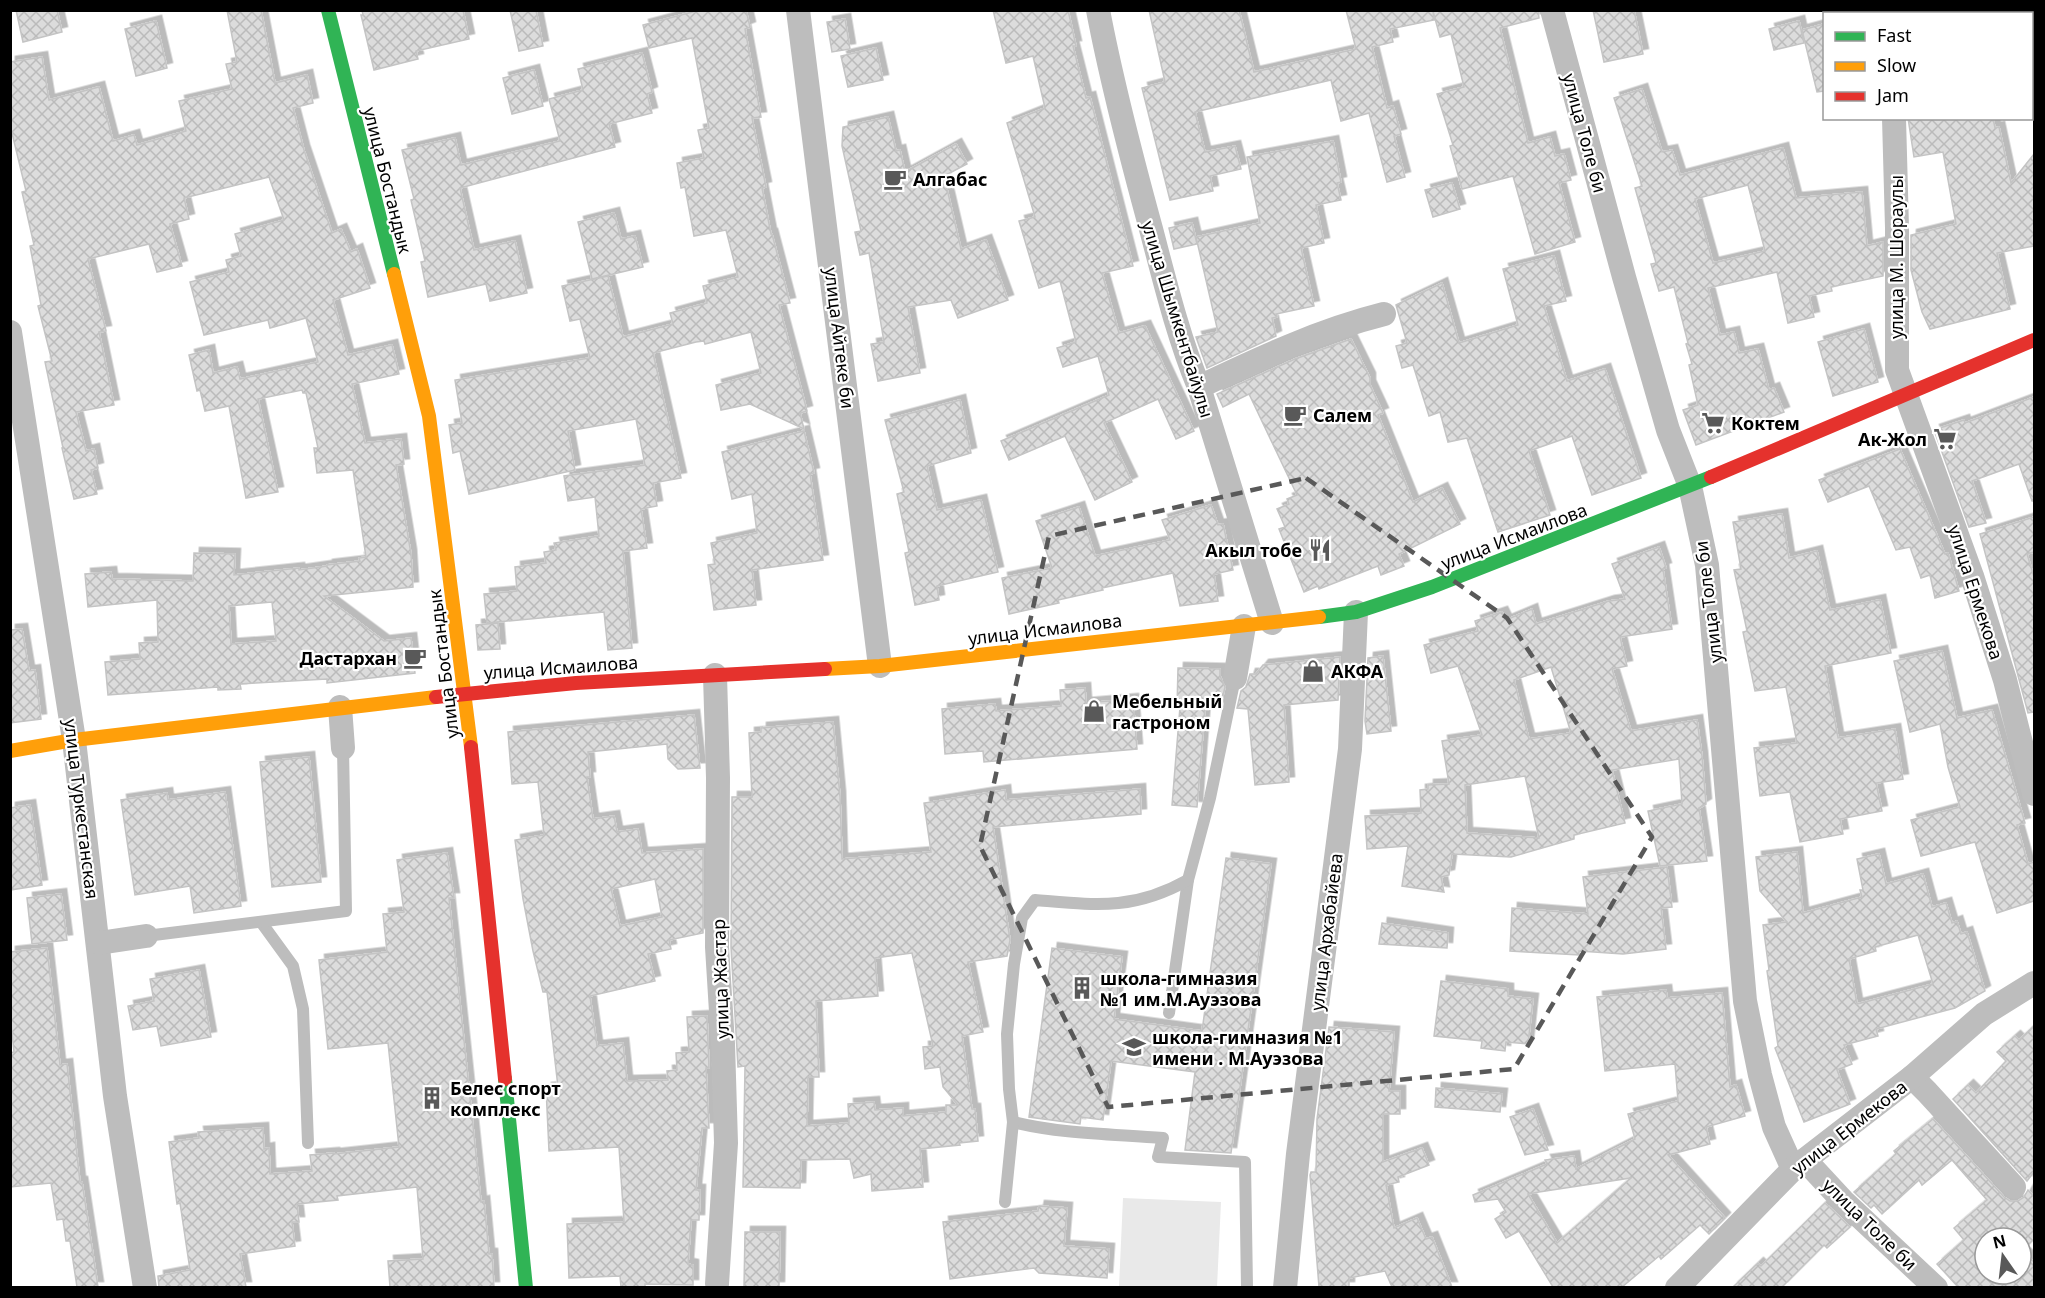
<svg xmlns="http://www.w3.org/2000/svg" width="2045" height="1298" viewBox="0 0 2045 1298" font-family="'Noto Sans',sans-serif">
  <style>
    .green { fill: #e9e9e9 }
    .building { fill: url(#building-cross-hatch); stroke: #c4c4c4; stroke-width: 1.5; fill-rule: evenodd; filter: url(#shadow) }
    .lines { fill: none; stroke-linecap: round; stroke-linejoin: round }
    .lane { stroke: #bdbdbd; stroke-width: 12 }
    .street { stroke: #bdbdbd; stroke-width: 24 }
    .fast { stroke: #30b455; stroke-width: 14 }
    .slow { stroke: #ff9f0a; stroke-width: 14 }
    .jam { stroke: #e5322d; stroke-width: 14 }
    .marked { fill: none; stroke: #595959; stroke-width: 4.5; stroke-dasharray: 12 8; stroke-linejoin: round }
    .labels { text-anchor: middle; dominant-baseline: central; stroke-width: 4.5; stroke-linejoin: round; paint-order: stroke }
    .street-label { font-size: 18px; fill: #000; stroke: #fff }
    .poi-label { font-size: 18px; font-weight: bold; fill: #000; stroke: #fff; text-anchor: start }
  </style>
  <defs>
    <pattern id="building-cross-hatch" width="8" height="8" patternUnits="userSpaceOnUse" patternTransform="scale(1.5)"><rect width="8" height="8" fill="#dcdcdc"/><path d="M0 0l8 8M0 8l8-8" fill="none" stroke="#bbb"/></pattern>
    <filter id="shadow"><feDropShadow dx="5.5" dy="-5.5" stdDeviation="0" flood-color="#0004"/></filter>
  </defs>
  <rect width="100%" height="100%" fill="#fff"/>
  <polygon class="green" points="1123,1198 1221,1202 1217,1287 1119,1287"/>
  <g class="building">
    <polygon points="16,10 57,10 62,32 23,42"/>
    <path d="M227 10H261L275 83 307 75 313 103 293 108 304 150 332 233 341 229 351 252 357 249 370 288 333 300 348 355 392 345 399 374 352 384 365 443 401 439 404 464 396 465 411 554 413 587 324 596 384 641 411 638 415 673 327 683V679L240 684 241 689 218 690V687L108 695 105 662 140 659 139 643 158 642 157 600 88 607 85 574 111 572 112 579 193 581 194 553 235 554 234 575 299 568V570L327 566V565L360 561 359 558 366 557 353 470 317 473 314 448H318L306 393H303L302 390 258 399 278 492 246 498 229 406 205 411 200 390 197 391 189 355 209 350 213 373 237 367 240 379 318 362 306 318 270 328 268 320 204 335 190 282 229 272 226 260 241 256 235 234 284 220 269 177 184 198 189 219 170 224 182 266 157 272 149 244 88 259 106 331 99 332 114 405 76 412 86 451 94 449 98 468 91 470 97 494 74 499 62 448H63L45 362 52 361 38 306 41 305 30 246 34 245 22 192 26 191 10 125V62L42 57 49 100 99 87 113 141 134 135 137 145 186 131 179 101 232 89 226 64 237 62ZM272 602 276 641 231 644 229 606Z"/>
    <polygon points="362,10 463,10 469,39 416,51 418,59 374,70 361,15 363,15"/>
    <polygon points="510,10 536,10 543,46 519,51"/>
    <polygon points="700,10 746,10 750,27 745,29 761,117 752,118 766,187 762,188 771,234 772,234 790,303 779,305 807,411 800,413 804,429 750,404 721,410 716,385 761,373 751,332 705,344 704,341 696,342 653,353 681,478 653,483 657,506 641,509 647,548 623,551 632,648 608,650 604,612 487,623 484,594 517,591 515,567 546,563 544,552 556,550 554,543 599,536 595,497 568,501 564,476 645,465 636,419 568,431 575,470 469,494 460,451 453,453 449,425 462,423 455,380 590,358 580,319 570,321 562,286 608,276 623,337 673,324 670,313 707,303 703,286 738,277 726,230 694,236 685,187 681,188 677,163 704,158 698,130 709,128 692,38 649,48 643,25"/>
    <polygon points="993,10 1068,10 1076,46 1073,46 1086,98 1090,97 1133,266 1102,273 1119,333 1145,326 1194,431 1176,439 1158,399 1104,423 1132,482 1095,500 1065,436 1009,460 1001,441 1109,395 1098,356 1063,367 1057,348 1076,342 1060,281 1039,288 1019,221 1035,217 1007,123 1045,108 1033,56 1006,63"/>
    <polygon points="1149,10 1239,10 1254,72 1356,49 1346,10 1538,10 1539,18 1500,28 1528,143 1550,137 1555,156 1564,154 1571,180 1559,183 1575,242 1535,254 1513,176 1462,189 1450,146 1453,145 1437,94 1464,87 1451,34 1440,37 1433,11 1434,20 1390,29 1393,42 1372,47 1387,108 1393,106 1401,134 1394,136 1405,177 1387,182 1369,113 1341,121 1331,80 1195,112 1205,152 1235,146 1241,169 1210,176 1213,191 1170,200 1142,88 1165,82"/>
    <polygon points="1593,10 1634,10 1643,54 1604,62"/>
    <polygon points="845,19 850,49 832,52 827,22"/>
    <polygon points="156,21 167,68 136,76 125,29"/>
    <polygon points="1799,21 1804,43 1774,50 1769,29"/>
    <polygon points="1824,24 1824,91 1817,92 1802,30"/>
    <polygon points="876,48 883,80 848,87 841,56"/>
    <polygon points="642,53 652,92 647,94 652,113 609,124 615,147 460,188 474,250 515,241 527,293 490,301 486,284 428,297 421,262 425,261 411,200 414,199 402,150 455,138 461,165 560,141 549,99 583,90 578,69"/>
    <polygon points="534,70 543,106 512,114 503,78"/>
    <path d="M1642 89 1662 152 1672 150 1680 175 1783 148 1796 198 1862 192 1867 246 1883 242V276L1831 287 1832 291 1809 296 1814 317 1788 323 1777 272 1708 288 1720 335 1734 332 1739 353 1758 349 1769 390 1774 388 1784 412 1696 445 1683 410 1698 405 1689 365 1692 364 1686 344 1688 343 1674 287 1659 291 1651 264 1656 263 1635 188 1642 186 1614 98ZM1748 185 1765 251 1713 263 1695 199Z"/>
    <polygon points="888,117 896,151 900,150 905,172 956,144 967,164 944,176 961,249 986,240 1008,300 958,318 951,300 908,307 920,373 878,381 871,344 884,342 869,253 860,255 855,232 861,231 842,146 843,127"/>
    <polygon points="1908,118 1993,118 1995,128 1999,127 2011,183 2034,154 2034,246 1997,253 2010,309 1930,329 1922,312 1911,270 1911,235 1956,224 1943,152 1914,157"/>
    <polygon points="1333,141 1341,182 1337,183 1341,200 1316,205 1324,243 1301,248 1314,306 1276,314 1277,317 1272,318 1276,336 1207,368 1196,337 1218,332 1196,237 1260,223 1247,157"/>
    <polygon points="1452,183 1460,209 1433,217 1425,190"/>
    <polygon points="614,213 621,239 635,236 643,267 592,279 578,222"/>
    <polygon points="1192,223 1197,244 1174,249 1169,228"/>
    <polygon points="1554,256 1566,301 1544,306 1567,381 1605,369 1641,478 1592,495 1572,436 1529,451 1550,515 1498,532 1467,438 1448,442 1440,412 1429,416 1413,365 1402,368 1396,346 1407,343 1396,305 1442,283 1459,343 1518,325 1503,269"/>
    <polygon points="1864,329 1878,382 1833,396 1818,342"/>
    <polygon points="1351,339 1370,378 1370,385 1383,413 1378,415 1413,502 1442,488 1460,524 1399,554 1404,566 1381,575 1378,566 1319,589 1318,586 1304,592 1279,529 1285,527 1277,509 1289,504 1287,499 1297,495 1249,394 1223,407 1217,394 1295,359"/>
    <polygon points="2034,397 2034,501 2032,501 2019,464 1972,481 1986,523 1969,527 1934,430 1964,420 1965,423"/>
    <polygon points="960,400 971,453 927,466 937,510 981,500 998,572 937,586 939,600 915,605 905,553 909,552 897,494 904,492 885,420"/>
    <polygon points="804,431 814,473 810,474 823,560 752,570 756,605 714,610 708,565 715,564 711,543 757,533 752,494 732,499 722,452"/>
    <polygon points="1900,449 1945,554 1948,553 1959,591 1935,598 1930,575 1921,578 1910,547 1896,550 1869,486 1828,502 1819,480"/>
    <polygon points="1211,505 1218,525 1223,524 1233,570 1214,574 1218,601 1180,606 1173,573 1102,588 1103,590 1058,600 1059,603 1009,614 1002,578 1052,568 1036,521 1079,507 1095,556 1170,540 1162,520"/>
    <polygon points="1782,514 1789,558 1817,551 1830,610 1880,600 1891,653 1825,666 1838,738 1895,729 1903,779 1876,783 1882,811 1840,819 1843,834 1800,842 1790,792 1760,796 1754,748 1797,743 1786,687 1755,691 1743,632 1747,631 1734,570 1741,569 1733,522"/>
    <polygon points="2034,517 2034,552 2027,554 2034,577 2034,712 2028,713 1980,534"/>
    <path d="M1659 547 1666 568 1663 569 1672 629 1620 637 1627 666 1612 669 1631 731 1697 720 1702 756 1706 804 1699 808 1707 861 1660 866 1648 811 1682 804 1679 759 1612 770 1625 823 1574 835V839L1511 857 1452 854 1449 875 1441 877 1444 892 1402 886 1408 846 1367 849 1365 816 1421 813 1420 790 1428 789V785L1449 784 1442 741 1482 735 1458 666 1431 673 1424 645 1478 631 1475 621 1502 612 1506 620 1532 609 1536 624 1609 601 1625 599 1612 564ZM1551 667 1571 733 1529 739 1514 680ZM1525 776 1539 838 1467 833 1465 785Z"/>
    <polygon points="498,623 500,649 478,650 476,625"/>
    <polygon points="22,629 29,671 35,670 41,719 10,723 10,630"/>
    <polygon points="1942,651 1957,718 1992,710 2025,823 2017,825 2028,864 2034,862 2034,901 1997,913 1975,842 1921,856 1911,820 1960,807 1948,767 1940,724 1910,732 1894,661"/>
    <polygon points="1383,656 1391,731 1367,734 1365,721 1368,658"/>
    <polygon points="1340,657 1338,700 1284,705 1289,782 1255,785 1248,709 1237,708 1241,691 1246,687 1250,674 1256,674 1263,665"/>
    <polygon points="1178,668 1220,669 1220,676 1225,687 1220,708 1205,707 1197,807 1172,805 1180,707 1177,707"/>
    <polygon points="1085,688 1086,703 1133,699 1137,749 984,762 983,751 945,754 942,709 995,704 996,711 1061,706 1060,690"/>
    <path d="M694 715 700 768 678 769 668 759 667 744 588 752 590 777H587L593 819 614 816 617 832 638 829 642 853 703 849V933L669 940 671 949 648 954 655 981 590 996 597 1046 623 1043 627 1081 668 1080 667 1071 677 1070 676 1053 689 1052 687 1017 707 1016 709 1068H706L709 1128H702L696 1190H700L699 1220H691L688 1264 693 1265V1285L645 1284V1287H621L620 1276 569 1278 567 1224 624 1222 619 1147 549 1151 546 1088 558 1087 547 992H543L533 951 523 899 515 840 544 835 538 782 512 784 508 732ZM655 879 662 917 620 926 611 889Z"/>
    <path d="M833 722 840 796 842 859 931 852 924 803 1005 790 1006 800 1140 789 1141 814 993 827 1010 940 1007 956 968 962 983 1032 962 1036 972 1109H975L978 1141 959 1143 960 1145 920 1149 923 1187 872 1191 871 1174 854 1178 850 1159 801 1160 800 1188 743 1187 745 1066 738 1067 731 947 732 797H752L749 733 761 732V728ZM912 953 933 1046 923 1047 925 1069 940 1067 943 1087 958 1105H946V1112L903 1116V1108L875 1110 874 1102 848 1104 849 1123 807 1126 808 1077H819L816 1001 878 996 875 958Z"/>
    <polygon points="309,757 321,882 272,887 260,762"/>
    <polygon points="225,792 241,906 194,913 190,886 135,895 121,800 167,793 168,800"/>
    <polygon points="30,805 42,885 10,890 10,808"/>
    <path d="M1797 852 1803 913 1862 897 1860 890H1863L1857 859 1879 854 1886 884 1923 874 1932 907 1946 903 1952 923 1957 921 1961 934 1967 932 1985 991 1955 1008 1876 1029 1878 1036 1844 1045 1852 1064 1837 1070 1850 1104 1804 1122 1775 1048 1778 1046 1767 971 1769 970 1763 925 1787 922 1760 891 1756 857ZM1918 935 1933 984 1857 1004 1849 959 1876 951 1875 947Z"/>
    <polygon points="447,853 454,898 449,898 481,1202 484,1201 489,1254 492,1254 494,1287 390,1287 388,1261 423,1259 417,1187 337,1196 338,1200 297,1204 299,1222 292,1222 295,1246 240,1254 246,1287 159,1287 158,1276 190,1270 180,1203 177,1204 169,1142 199,1138 198,1132 263,1128 264,1149 269,1148 270,1174 312,1171 310,1155 334,1153 334,1154 399,1147 388,1043 328,1049 319,960 387,952 383,914 404,912 397,860"/>
    <polygon points="1226,858 1271,864 1231,1153 1185,1150 1195,1072 1111,1061 1103,1120 1081,1117 1080,1124 1029,1117 1052,948 1122,957 1114,1019 1202,1031"/>
    <polygon points="1667,867 1672,907 1661,908 1666,949 1623,954 1579,951 1579,955 1510,951 1512,908 1588,914 1583,877"/>
    <polygon points="61,894 67,940 32,944 27,898"/>
    <polygon points="1382,923 1448,933 1447,948 1379,944"/>
    <polygon points="47,948 60,1065 67,1064 80,1182 82,1182 98,1287 77,1287 70,1241 66,1241 63,1219 57,1220 51,1183 10,1187 10,1053 14,1052 10,1015 10,952"/>
    <polygon points="199,970 211,1037 161,1046 157,1026 133,1030 128,1006 154,1001 150,979"/>
    <polygon points="1441,981 1508,989 1508,996 1533,999 1528,1044 1506,1042 1505,1051 1481,1048 1482,1041 1434,1036"/>
    <path d="M1666 990 1667 998 1722 993 1730 1087 1736 1085 1745 1116 1706 1127 1710 1144 1668 1155 1725 1218 1709 1234 1700 1225 1661 1259 1659 1256 1622 1287H1553L1519 1231 1506 1238 1495 1219 1506 1212 1498 1199 1475 1202 1473 1195 1547 1164 1545 1160 1574 1156 1576 1169 1635 1139 1628 1114 1678 1101 1675 1064 1605 1071 1597 997ZM1631 1178 1557 1243 1528 1194 1539 1192Z"/>
    <polygon points="2034,1026 2034,1172 2027,1181 1953,1099 1968,1085 1976,1093 2006,1061 1997,1052 2015,1036 2019,1040"/>
    <polygon points="1329,1027 1394,1032 1389,1091 1400,1091 1400,1114 1383,1114 1383,1162 1422,1148 1429,1165 1398,1177 1399,1182 1386,1185 1394,1228 1417,1218 1426,1239 1432,1237 1452,1287 1392,1287 1385,1271 1349,1278 1349,1287 1319,1287 1310,1175 1311,1172 1316,1172 1317,1119"/>
    <polygon points="1436,1088 1502,1094 1500,1112 1435,1107"/>
    <polygon points="1533,1109 1548,1150 1525,1155 1510,1117"/>
    <path d="M1933 1119 2004 1197 2010 1201H2018L2024 1197 2028 1190 2034 1197V1239L2022 1251 2034 1262V1287H1958L1937 1264 1964 1240 1954 1228 1987 1200 1952 1160 1922 1185 1919 1180 1882 1214 1874 1205 1871 1208 1854 1192 1896 1154 1894 1151ZM1985 1238H2021V1274H1985Z"/>
    <polygon points="1825,1203 1850,1227 1827,1248 1824,1245 1782,1287 1733,1287 1758,1263 1761,1266"/>
    <polygon points="1039,1206 1067,1208 1064,1246 1109,1249 1107,1278 1039,1273 1034,1268 950,1279 943,1222 1038,1211"/>
    <polygon points="745,1232 780,1232 779,1287 744,1287"/>
  </g>
  <g class="lines">
    <g class="lane">
      <polyline points="261,922 293,966 303,1009 308,1143"/>
      <polyline points="146,936 346,911 343,748"/>
      <polyline points="1169,1013 1188,880 1210,798 1235,678"/>
      <path d="M1013 1122C1061 1134 1113 1134 1163 1138L1158 1157 1245 1162 1247 1288"/>
      <path d="M1005 1202 1013 1122 1009 1089 1007 1034 1014 964 1022 918 1035 900C1095 905 1133 911 1188 880"/>
    </g>
    <g class="street">
      <polyline points="798,10 880,666"/>
      <path d="M1098 10C1112 84 1131 156 1151 229 1165 282 1178 336 1199 387L1272 623"/>
      <polyline points="1552,10 1624,277 1668,430 1690,486 1707,565 1745,1001 1760,1075 1774,1127 1793,1169"/>
      <polyline points="1870,10 1871,14"/>
      <polyline points="1894,118 1897,228 1897,370 1972,576 2005,680 2034,794"/>
      <polyline points="10,332 74,740 115,1096 145,1288"/>
      <path d="M1199 387C1258 359 1320 330 1384 314"/>
      <polyline points="715,675 718,778 717,947 723,1044 726,1143 717,1284"/>
      <polyline points="1235,678 1244,626"/>
      <polyline points="340,707 343,748"/>
      <polyline points="99,943 146,936"/>
      <polyline points="1912,1077 1927,1092 2014,1187"/>
      <polyline points="1805,1160 1843,1201 1936,1288"/>
      <polyline points="1285,1288 1298,1154 1350,749 1356,612"/>
      <polyline points="1677,1288 1793,1169 1912,1077 1984,1014 2034,983"/>
    </g>
    <g class="fast">
      <polyline points="328,10 394,274"/>
      <polyline points="1319,617 1356,612 1432,587 1711,477"/>
      <polyline points="505,1079 526,1288"/>
    </g>
    <g class="slow">
      <polyline points="394,274 429,416 471,747"/>
      <polyline points="825,669 880,666 1319,617"/>
      <polyline points="10,751 74,740 436,697"/>
    </g>
    <g class="jam">
      <polyline points="1711,477 2034,340"/>
      <polyline points="436,697 576,683 825,669"/>
      <polyline points="471,747 505,1079"/>
    </g>
  </g>
  <path class="marked" d="M1306 478 1507 618 1652 837 1514 1069 1108 1107 980 846 1049 536Z"/>
  <defs>
    <g id="cafe-bare" transform="scale(1.8)"><path d="M-5.5-4.5H6V0H3Q3 3.5 0 3.5H-2.5Q-5.5 3.5-5.5 0ZM3-3.2v2h1.7v-2ZM-6 4.5H4V6H-6Z" fill="#595959" stroke="#fff" stroke-width="2.5" paint-order="stroke"/></g>
    <g id="supermarket-bare" transform="scale(1.8)"><path d="M-6-5.5h2.5l.6 2H6L4.5 2H-2.5L-4.4-4H-6ZM-1.5 3.2a1.3 1.3 0 1 0 .1 0ZM3 3.2a1.3 1.3 0 1 0 .1 0Z" fill="#595959" stroke="#fff" stroke-width="2.5" paint-order="stroke"/></g>
    <g id="restaurant-bare" transform="scale(1.8)"><path d="M-5-6h1v4h1v-4h1v4h1v-4h1v5L-1.5 .5V6h-2V.5L-5-1ZM5-6V6H3V1.5H1.5Q1.5-4 5-6Z" fill="#595959" stroke="#fff" stroke-width="2.5" paint-order="stroke"/></g>
    <g id="shop-bare" transform="scale(1.8)"><path d="M-5-2.5h2.3a2.7 3.5 0 0 1 5.4 0H5L5.5 6h-11ZM-1.5-2.5h3a1.5 2.3 0 0 0-3 0Z" fill="#595959" stroke="#fff" stroke-width="2.5" paint-order="stroke"/></g>
    <g id="building-bare" transform="scale(1.8)"><path d="M-4-6H4V6H1V3H-1V6H-4ZM-2.5-4.3h1.7v1.8h-1.7ZM.8-4.3h1.7v1.8H.8ZM-2.5-1h1.7V.8h-1.7ZM.8-1h1.7V.8H.8Z" fill="#595959" stroke="#fff" stroke-width="2.5" paint-order="stroke"/></g>
    <g id="school-bare" transform="scale(1.8)"><path d="M0-5L7-2L0 1L-7-2ZM-4 1L0 2.5L4 1V4Q0 6-4 4Z" fill="#595959" stroke="#fff" stroke-width="2.5" paint-order="stroke"/></g>
  </defs>
  <g fill-rule="evenodd">
    <use href="#cafe-bare" x="895" y="179"/>
    <use href="#cafe-bare" x="1295" y="415"/>
    <use href="#supermarket-bare" x="1713" y="423"/>
    <use href="#supermarket-bare" x="1945" y="439"/>
    <use href="#restaurant-bare" x="1320" y="550"/>
    <use href="#cafe-bare" x="415" y="658"/>
    <use href="#shop-bare" x="1313" y="671"/>
    <use href="#shop-bare" x="1094" y="711"/>
    <use href="#building-bare" x="1082" y="988"/>
    <use href="#school-bare" x="1134" y="1047"/>
    <use href="#building-bare" x="432" y="1098"/>
  </g>
  <g class="labels">
    <g class="street-label">
      <text transform="translate(1585 133) rotate(75)">улица Толе би</text>
      <text transform="translate(388 180) rotate(76)">улица Бостандык</text>
      <text transform="translate(1896 257) rotate(-90)">улица М. Шораулы</text>
      <text transform="translate(1178 319) rotate(73)">улица Шымкентбайулы</text>
      <text transform="translate(840 338) rotate(83)">улица Айтеке би</text>
      <text transform="translate(1514 536) rotate(-21)">улица Исмаилова</text>
      <text transform="translate(1976 592) rotate(72)">улица Ермекова</text>
      <text transform="translate(1708 602) rotate(-97)">улица Толе би</text>
      <text transform="translate(1045 629) rotate(-7)">улица Исмаилова</text>
      <text transform="translate(443 664) rotate(-97)">улица Бостандык</text>
      <text transform="translate(561 667) rotate(-4)">улица Исмаилова</text>
      <text transform="translate(82 809) rotate(83)">улица Туркестанская</text>
      <text transform="translate(1326 932) rotate(-83)">улица Архабайева</text>
      <text transform="translate(720 979) rotate(-92)">улица Жастар</text>
      <text transform="translate(1849 1127) rotate(-38)">улица Ермекова</text>
      <text transform="translate(1870 1224) rotate(44)">улица Толе би</text>
    </g>
    <g class="poi-label">
      <text x="913" y="179">Алгабас</text>
      <text x="1313" y="415">Салем</text>
      <text x="1731" y="423">Коктем</text>
      <text x="1927" y="439" text-anchor="end">Ак-Жол</text>
      <text x="1302" y="550" text-anchor="end">Акыл тобе</text>
      <text x="397" y="658" text-anchor="end">Дастархан</text>
      <text x="1331" y="671">АКФА</text>
      <text x="1112" y="701">Мебельный<tspan x="1112" dy="21">гастроном</tspan></text>
      <text x="1100" y="978">школа-гимназия<tspan x="1100" dy="21">№1 им.М.Ауэзова</tspan></text>
      <text x="1152" y="1037">школа-гимназия №1<tspan x="1152" dy="21">имени . М.Ауэзова</tspan></text>
      <text x="450" y="1088">Белес спорт<tspan x="450" dy="21">комплекс</tspan></text>
    </g>
  </g>
  <rect width="2045" height="1298" fill="none" stroke="#000000" stroke-width="24"/>
  <rect x="1823" y="12" width="210" height="108" fill="#ffffff" stroke="#999999" stroke-width="1.5"/>
  <rect x="1835" y="32" width="30" height="9" fill="#30b455" stroke="#999999" stroke-width="1.5"/>
  <text x="1877" y="42" font-size="18" fill="#000000">Fast</text>
  <rect x="1835" y="62" width="30" height="9" fill="#ff9f0a" stroke="#999999" stroke-width="1.5"/>
  <text x="1877" y="72" font-size="18" fill="#000000">Slow</text>
  <rect x="1835" y="92" width="30" height="9" fill="#e5322d" stroke="#999999" stroke-width="1.5"/>
  <text x="1877" y="102" font-size="18" fill="#000000">Jam</text>
  <g transform="translate(2003 1256) rotate(346)"><circle r="28" fill="#ffffff" stroke="#999999" stroke-width="1.5"/>
  <path d="M0-4.5L10 22L0 15L-10 22Z" fill="#595959"/>
  <text y="-9" font-size="16" font-weight="bold" text-anchor="middle" fill="#000000">N</text>
  </g>
</svg>
